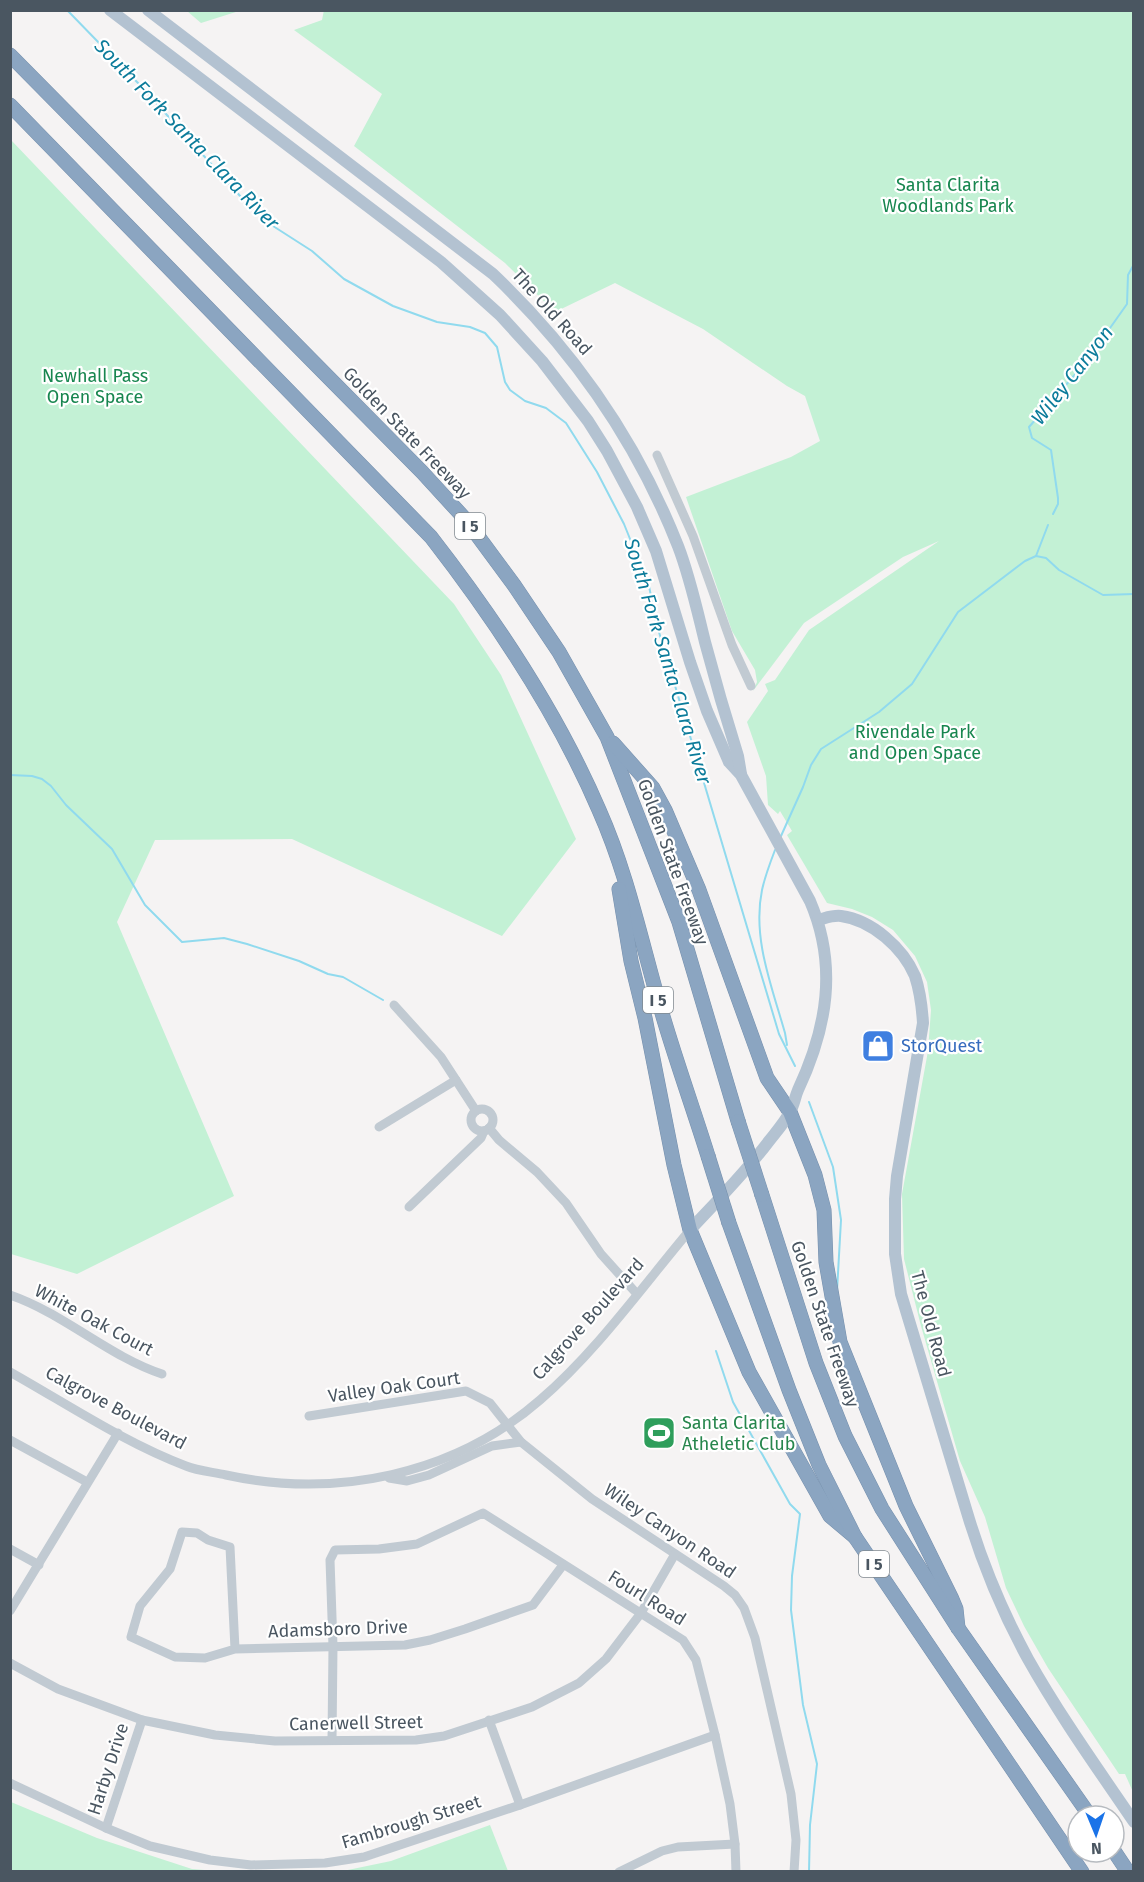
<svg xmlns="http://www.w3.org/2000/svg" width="1144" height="1882" viewBox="0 0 1144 1882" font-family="'Fira Sans',sans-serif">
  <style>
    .green { fill: #c3f1d5 }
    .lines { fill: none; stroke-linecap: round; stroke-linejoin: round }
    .stream { stroke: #90daee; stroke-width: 2 }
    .highway-casing { stroke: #7690ad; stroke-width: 15 }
    .minor { stroke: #c1cad2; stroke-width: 9 }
    .major { stroke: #b3c2d1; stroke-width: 12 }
    .highway { stroke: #8ba5c1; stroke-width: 14 }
    .highway-bridge-casing { stroke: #7690ad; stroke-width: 15; stroke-linecap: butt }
    .highway-bridge { stroke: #8ba5c1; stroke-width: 14 }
    .labels { text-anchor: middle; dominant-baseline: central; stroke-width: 4.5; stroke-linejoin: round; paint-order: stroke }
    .shield { fill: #fff; stroke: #808990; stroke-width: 1.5 }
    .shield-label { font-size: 16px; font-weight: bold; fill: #4a5661 }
    .park-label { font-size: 18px; fill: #17864f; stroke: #fff }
    .street-label { font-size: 18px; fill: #4a5661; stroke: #fff }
    .shop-label { font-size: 18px; fill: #366cbe; stroke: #fff; text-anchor: start }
    .leisure-label { font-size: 18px; fill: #27864d; stroke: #fff; text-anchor: start }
    .water-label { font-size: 20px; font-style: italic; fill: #0c7c9b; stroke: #fff }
  </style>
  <rect width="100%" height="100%" fill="#f5f3f3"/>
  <g class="green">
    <polygon points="324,10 1133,11 1133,1792 1125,1774 1119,1774 1048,1668 1024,1626 1006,1588 985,1517 960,1461 921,1326 904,1259 902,1194 928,1051 931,1010 927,982 915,956 893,930 872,917 852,909 827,903 787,835 792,831 780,811 778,814 768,805 766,776 747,722 768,691 765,684 775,680 809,630 939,541 903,557 804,623 753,691 757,682 755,670 732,631 686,497 791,457 820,441 805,396 787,386 703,329 615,283 555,312 505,263 354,146 382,94 294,30 322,20"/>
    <polygon points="187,11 239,11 201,23"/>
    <polygon points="11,140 454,604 501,675 576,839 502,936 292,839 155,840 117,922 234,1196 77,1274 11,1254"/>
    <polygon points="11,1802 97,1838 192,1869 217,1871 11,1871"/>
    <polygon points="490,1825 508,1871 343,1871 391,1861"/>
  </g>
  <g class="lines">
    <g class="stream">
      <polyline points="67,10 138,83 241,197 273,226 312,251 344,279 393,306 437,322 470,327 485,333 497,347 505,382 510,390 525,401 546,408 566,423 597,472 624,524 649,586 656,622 779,1034 795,1066"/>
      <polyline points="1053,514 1058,504 1058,498 1051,450 1032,438 1029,427 1086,362 1127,304 1128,275 1134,264"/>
      <polyline points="1036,556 1048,525"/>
      <polyline points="10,775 32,776 42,779 51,786 66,805 112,849 145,905 182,942 224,938 247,944 299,961 328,974 343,977 383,1000"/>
      <polyline points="781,836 803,787 811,765 821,749 879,712 912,684 958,612 1025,561 1036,556 1046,558 1059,570 1103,595 1134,594"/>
      <path d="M775 850C770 863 765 876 762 890 752 938 772 987 785 1033L787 1045"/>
      <polyline points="809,1102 833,1167 841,1220 837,1291"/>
      <polyline points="716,1351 733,1402 790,1504 800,1514 792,1576 791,1610 803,1705 817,1764 810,1825 809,1872"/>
    </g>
    <g class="highway-casing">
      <g id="highway">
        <polyline points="10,55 422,472 466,520 514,585 559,652 607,737 679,922 738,1121"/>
        <path d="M10 105 431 537C497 622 557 712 599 810 628 875 642 945 662 1013 676 1061 693 1108 708 1156"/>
        <polyline points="613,743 653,788 665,810 699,890 767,1078 790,1112 815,1175 824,1210 826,1262 840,1342 906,1506 951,1597 956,1609 958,1628"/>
        <polyline points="619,889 631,961 645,1018 674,1165 690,1230 749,1372 830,1516 855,1537"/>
        <polyline points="762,1195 816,1363 845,1436 882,1509 958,1628 1090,1816"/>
        <polyline points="729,1223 789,1390 819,1465 855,1537 1082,1872"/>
        <polyline points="1114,1851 1128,1872"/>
      </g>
    </g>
    <g class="minor">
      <polyline points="657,455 693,536 732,645 751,686"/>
      <polyline points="394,1005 441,1057 476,1111"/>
      <circle cx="482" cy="1120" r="11"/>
      <polyline points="379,1127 456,1080"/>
      <polyline points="489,1128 499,1140 537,1172 566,1203 601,1254 637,1294"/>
      <polyline points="409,1207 481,1138 484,1131"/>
      <path d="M10 1295C65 1314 108 1356 162 1374"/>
      <path d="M10 1372C67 1404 125 1443 186 1466 198 1471 213 1472 226 1475 336 1499 454 1475 540 1400 596 1352 642 1287 690 1230"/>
      <polyline points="309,1416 466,1391 490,1403 521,1442 592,1499 724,1586 735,1595 744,1608 755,1638 791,1794 796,1840 794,1872"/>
      <polyline points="10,1440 87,1482"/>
      <polyline points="389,1478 407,1481 429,1475 492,1446 521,1442"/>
      <polyline points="10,1549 39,1565"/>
      <polyline points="10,1611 118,1433"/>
      <polyline points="235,1649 230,1547 208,1540 197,1533 182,1532 170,1569 140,1606 131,1637 175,1657 205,1658 235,1649 405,1645 430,1640 465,1629 533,1605 563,1565"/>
      <polyline points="10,1663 58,1689 142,1720 215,1735 275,1741 416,1740 444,1736 532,1707 579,1683 606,1659 641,1613 675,1554"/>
      <polyline points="489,1720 520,1805"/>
      <polyline points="332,1740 333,1646 330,1560 335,1550 379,1549 417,1544 483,1513 683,1640 696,1660 715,1735 730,1804 735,1844 736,1872"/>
      <polyline points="10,1783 106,1828 150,1846 210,1860 251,1865 325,1863 364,1857 520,1805 715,1735"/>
      <polyline points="106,1828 142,1720"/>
      <polyline points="619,1872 662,1851 678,1847 735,1844"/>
    </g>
    <g class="major">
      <path d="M110 10 441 262 500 315 542 361 588 421 607 451 637 507 656 551 690 662 707 711 729 762 741 775 810 901C838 966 827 1028 798 1090 795 1097 794 1105 790 1112 785 1122 776 1132 769 1141 745 1173 717 1201 690 1230"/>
      <path d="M148 10 493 274C574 351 637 442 678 546 690 577 697 610 705 642 715 680 726 718 738 756L741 774"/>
      <path d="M818 920C826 918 833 915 841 916 872 920 903 948 915 976 920 991 922 1007 923 1023L897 1176 895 1199V1254L901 1294 969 1519C984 1568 1004 1615 1028 1659 1060 1716 1098 1769 1134 1822"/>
    </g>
    <use href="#highway" class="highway"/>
    <g class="highway-bridge-casing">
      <g id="highway-bridge">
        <polyline points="738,1121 762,1195"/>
        <polyline points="708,1156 729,1223"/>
      </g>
    </g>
    <use href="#highway-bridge" class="highway-bridge"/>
  </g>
  <defs>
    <g id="shop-square" transform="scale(1.725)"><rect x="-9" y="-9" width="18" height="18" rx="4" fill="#3f7fe0" stroke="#fff"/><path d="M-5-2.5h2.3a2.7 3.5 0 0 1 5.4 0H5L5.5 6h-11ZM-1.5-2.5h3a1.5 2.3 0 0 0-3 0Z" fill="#fff"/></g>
    <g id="stadium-square" transform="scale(1.725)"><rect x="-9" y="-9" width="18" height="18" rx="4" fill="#2e9e5b" stroke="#fff"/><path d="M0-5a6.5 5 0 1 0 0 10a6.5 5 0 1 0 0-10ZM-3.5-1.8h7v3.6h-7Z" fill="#fff"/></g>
  </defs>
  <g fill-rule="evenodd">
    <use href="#shop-square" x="878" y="1046"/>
    <use href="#stadium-square" x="659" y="1433"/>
  </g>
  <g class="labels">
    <g class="shield">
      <rect x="455" y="513" width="30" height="26" rx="4.5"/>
      <rect x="643" y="987" width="30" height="26" rx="4.5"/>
      <rect x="859" y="1551" width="30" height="26" rx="4.5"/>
    </g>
    <g class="shield-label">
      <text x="470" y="526">I 5</text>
      <text x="658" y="1000">I 5</text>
      <text x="874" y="1564">I 5</text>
    </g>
    <g class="park-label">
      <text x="948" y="185">Santa Clarita<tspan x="948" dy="21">Woodlands Park</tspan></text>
      <text x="95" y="376">Newhall Pass<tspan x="95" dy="21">Open Space</tspan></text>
      <text x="915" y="732">Rivendale Park<tspan x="915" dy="21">and Open Space</tspan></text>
    </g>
    <g class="street-label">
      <text transform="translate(552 312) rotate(48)">The Old Road</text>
      <text transform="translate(407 433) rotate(46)">Golden State Freeway</text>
      <text transform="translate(673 862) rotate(70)">Golden State Freeway</text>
      <text transform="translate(588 1319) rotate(-48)">Calgrove Boulevard</text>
      <text transform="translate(94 1320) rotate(28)">White Oak Court</text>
      <text transform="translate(825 1324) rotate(71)">Golden State Freeway</text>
      <text transform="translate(931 1324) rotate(75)">The Old Road</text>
      <text transform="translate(394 1387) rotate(-8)">Valley Oak Court</text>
      <text transform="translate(116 1408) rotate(28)">Calgrove Boulevard</text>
      <text transform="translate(670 1531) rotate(34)">Wiley Canyon Road</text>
      <text transform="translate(647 1598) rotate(32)">Fourl Road</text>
      <text transform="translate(338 1629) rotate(-2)">Adamsboro Drive</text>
      <text transform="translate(356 1723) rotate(-1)">Canerwell Street</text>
      <text transform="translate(108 1769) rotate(-72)">Harby Drive</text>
      <text transform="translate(411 1822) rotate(-17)">Fambrough Street</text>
    </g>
    <g class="shop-label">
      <text x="901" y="1046">StorQuest</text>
    </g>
    <g class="leisure-label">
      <text x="682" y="1423">Santa Clarita<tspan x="682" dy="21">Atheletic Club</tspan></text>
    </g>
    <g class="water-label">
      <text transform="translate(187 134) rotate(46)">South Fork Santa Clara River</text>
      <text transform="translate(1072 375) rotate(-52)">Wiley Canyon</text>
      <text transform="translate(668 661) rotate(73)">South Fork Santa Clara River</text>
    </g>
  </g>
  <rect width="1144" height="1882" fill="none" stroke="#4a5661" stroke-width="24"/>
  <g transform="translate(1096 1834) rotate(178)"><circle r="28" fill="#ffffff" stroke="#b7bbc0" stroke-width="1.5"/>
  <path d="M0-4.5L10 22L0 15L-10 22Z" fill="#1a73e8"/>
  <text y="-9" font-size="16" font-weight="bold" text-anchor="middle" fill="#4a5661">N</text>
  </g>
</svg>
